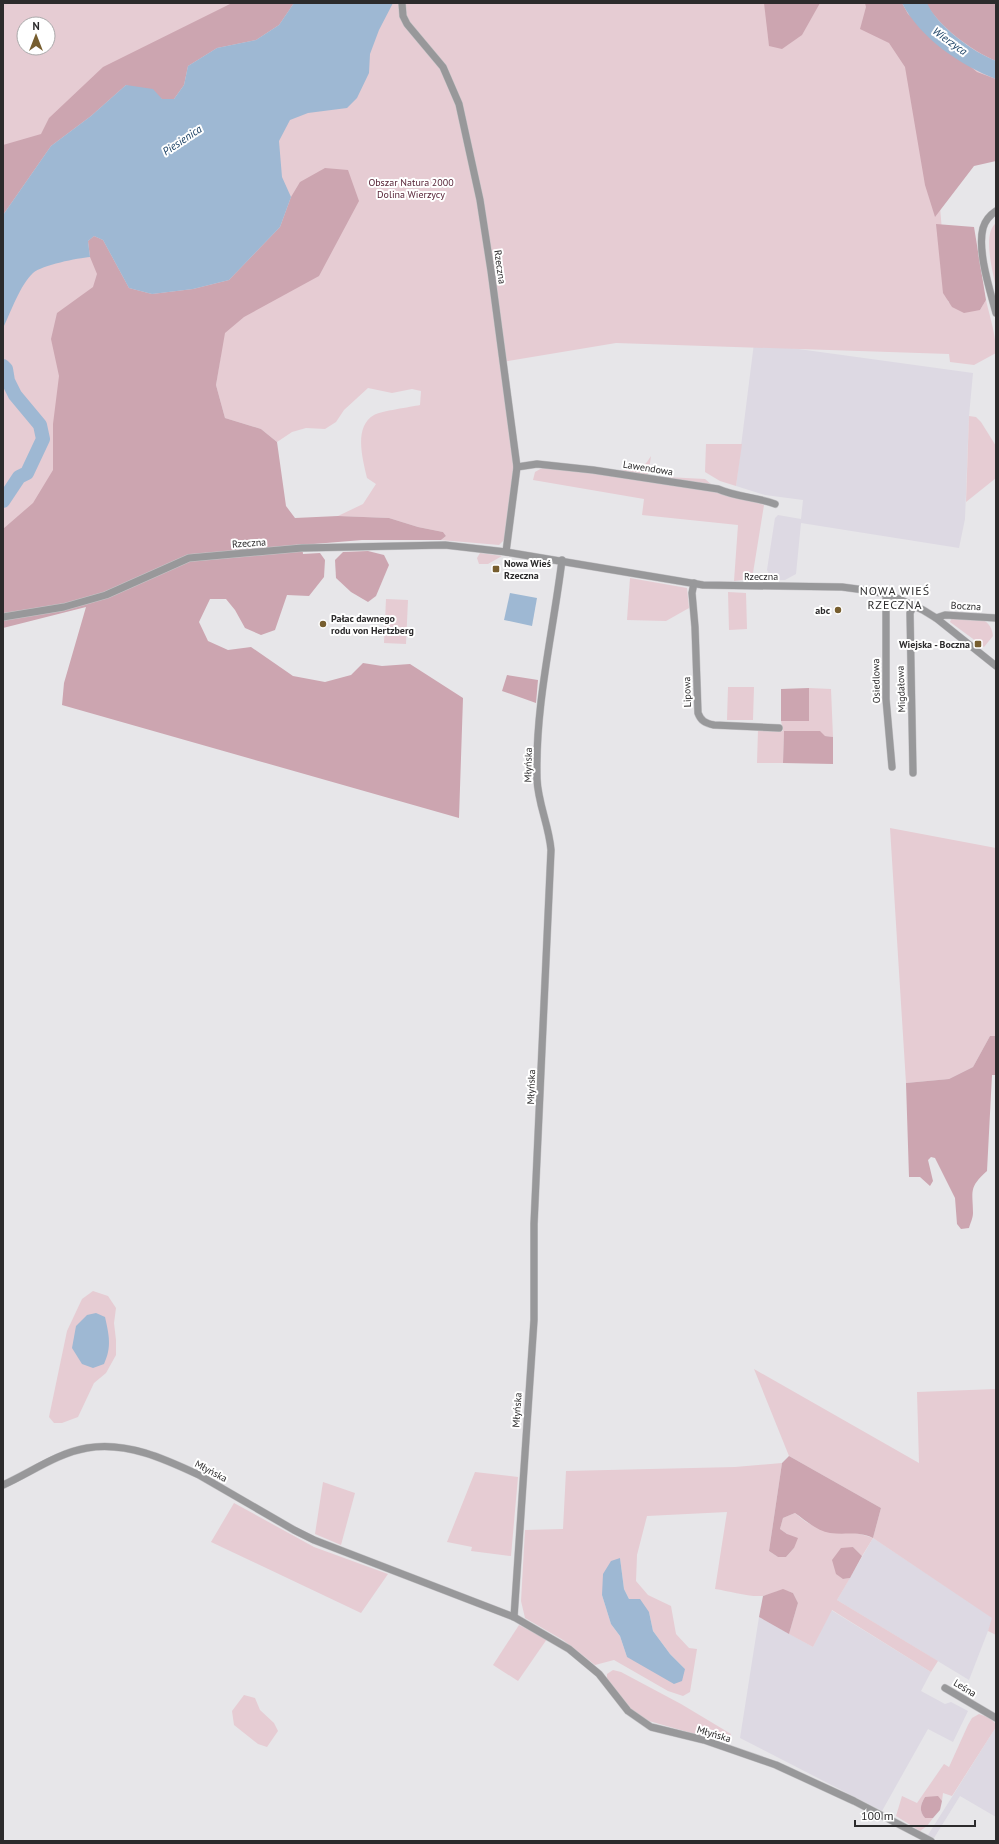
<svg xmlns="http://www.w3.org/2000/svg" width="999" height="1844" viewBox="0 0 999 1844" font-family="'PT Sans',sans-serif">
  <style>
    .built { fill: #ddd9e3 }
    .green { fill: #e6ccd3; fill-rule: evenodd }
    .forest { fill: #cca5b0 }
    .water { fill: #9eb8d3 }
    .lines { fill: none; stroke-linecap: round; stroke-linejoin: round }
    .river { stroke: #9eb8d3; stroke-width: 14 }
    .minor-casing { stroke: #c5c4c7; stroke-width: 8 }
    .minor { stroke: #98989a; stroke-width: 7 }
    .poi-dot { fill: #775e2f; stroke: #fff; stroke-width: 1.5 }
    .labels { text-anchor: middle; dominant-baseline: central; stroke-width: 4; stroke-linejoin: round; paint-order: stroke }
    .park-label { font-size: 10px; fill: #582538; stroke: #fff }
    .street-label { font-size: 10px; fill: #2c2b2c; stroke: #fff }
    .poi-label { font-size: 10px; font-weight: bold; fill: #2c2b2c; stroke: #fff; text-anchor: start }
    .water-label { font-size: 11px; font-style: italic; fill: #133a5f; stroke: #fff }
    .quarter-label { font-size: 12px; letter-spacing: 1px; fill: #2c2b2c; stroke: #fff }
  </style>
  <rect width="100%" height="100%" fill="#e7e6e9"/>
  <g class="built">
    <polygon points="754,343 973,373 969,416 965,519 959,548 801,523 796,574 785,580 772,580 767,570 775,518 778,515 801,519 803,500 765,495 736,486"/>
    <polygon points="873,1538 993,1618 969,1680 837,1600"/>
    <polygon points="831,1610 931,1672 921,1691 945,1704 951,1702 968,1711 953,1742 928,1729 882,1811 740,1738 759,1617 813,1647"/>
    <polygon points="996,1727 996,1817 960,1796 934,1838 928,1835"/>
  </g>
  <g class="green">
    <path d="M3 3H996V142L990 143 940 207 948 302 980 310 986 300C990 318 996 335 996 353L974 365 950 362 949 354 616 343 502 362 514 464 504 540 499 545 441 540 446 536 443 532 418 527 389 518 338 516 363 504 376 484 367 478C363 460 353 427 374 415 381 411 411 407 420 405L421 391 412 389 392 393 368 388 344 410 336 422 325 429 306 428 292 432 277 442 261 429 225 418 216 385 221 354 3 622ZM24 24H48V48H24Z"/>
    <path d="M996 223V288C993 272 982 234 996 223Z"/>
    <polygon points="969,416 976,417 981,422 996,446 996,478 966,502"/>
    <polygon points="706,444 742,444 736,486 720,481 705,472"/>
    <path d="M651 456 648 476 705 479 719 491 764 505 752 579 734 581 738 525 642 515 644 499 533 480 535 472 542 468C561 469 630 475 643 466 646 464 649 459 651 456Z"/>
    <polygon points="480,553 502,556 488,564 479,564 477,558"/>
    <polygon points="630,578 687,588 689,608 666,621 627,620"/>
    <polygon points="728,592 746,593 747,629 729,630"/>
    <polygon points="386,599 408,600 406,644 384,643"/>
    <path d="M952 617C970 618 991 614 993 636L984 647 950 622Z"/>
    <polygon points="728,687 754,687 753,720 727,720"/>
    <polygon points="809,688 831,689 833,737 784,731 783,763 757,763 758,730 783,731 781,721 809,721"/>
    <polygon points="890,828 996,848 996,1036 990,1036 973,1067 949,1079 906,1083"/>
    <polygon points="93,1291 108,1296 116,1308 114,1323 116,1340 116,1355 106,1373 94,1383 78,1417 62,1423 54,1423 49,1417 67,1331 82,1299"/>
    <path d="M754 1369 919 1463 917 1392 996 1389V1635L988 1631 992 1618 873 1538 862 1556 853 1547 843 1579 850 1578 837 1600 938 1661 931 1672 832 1610 813 1647 789 1634 798 1603 793 1593C777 1587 777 1594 762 1596 748 1597 729 1591 715 1589L727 1512 647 1516 637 1555 636 1581 648 1595 671 1606 676 1634 689 1648 697 1649 690 1692 683 1696 668 1691 614 1660 595 1665 563 1640 525 1618 521 1601 525 1530 563 1529 566 1471 735 1467 782 1463 769 1551 778 1557H786L794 1548 787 1534 780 1529 783 1518 795 1513C800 1517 805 1522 810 1524 831 1532 853 1530 873 1538L881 1508 789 1456ZM620 1558 624 1589 629 1599 649 1612 653 1631 670 1654 685 1669 627 1657 620 1636 611 1624 602 1595Z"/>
    <polygon points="475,1472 518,1477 511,1556 471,1551 472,1547 447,1542"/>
    <polygon points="323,1482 355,1493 341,1545 315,1534"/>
    <polygon points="234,1503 314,1547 388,1574 361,1613 211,1542"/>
    <polygon points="519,1625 547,1639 518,1681 493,1665"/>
    <polygon points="613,1670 621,1672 681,1704 731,1734 730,1740 725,1742 716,1740 649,1721 632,1710 607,1679 607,1674"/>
    <polygon points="244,1695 255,1698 260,1710 274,1723 278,1731 267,1747 258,1744 234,1725 232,1711"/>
    <path d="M979 1714 990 1718 996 1724V1727L952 1796 943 1793 942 1801 938 1797H925C920 1805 919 1810 925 1818H933L927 1826 920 1831 896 1816 902 1796 917 1803 944 1764 949 1767 968 1725 972 1718Z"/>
  </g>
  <g class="forest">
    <polygon points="232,3 294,3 279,25 256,40 217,48 188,66 184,85 174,99 162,99 126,85 91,116 51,146 3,215 3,145 41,134 49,118 103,67"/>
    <polygon points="764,3 820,3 802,35 782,49 769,46"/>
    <polygon points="865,3 902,3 908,14 977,72 996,79 996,161 974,166 935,217 925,185 905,67 889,43 860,29 866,7"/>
    <path d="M926 3H996V61C972 51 938 26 926 3Z"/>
    <polygon points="325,168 348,170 359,201 319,276 244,317 225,333 216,385 225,418 261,429 277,442 286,506 295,518 338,516 389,518 418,527 443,532 446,536 441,540 362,540 302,545 303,554 320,553 325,560 324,577 309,596 287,595 275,630 261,635 245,628 235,610 226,599 210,599 199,622 208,641 228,650 251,647 293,676 325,682 351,675 363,663 382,666 410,664 463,698 459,818 62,705 64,683 86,607 3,628 3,529 33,503 53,470 53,424 59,376 51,339 57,313 93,287 97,274 90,257 88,241 94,236 103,240 129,288 152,294 193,289 229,280 280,227 291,197 300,182"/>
    <polygon points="936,224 974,227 986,300 980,310 964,313 952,307 943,293"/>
    <polygon points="368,551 384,555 389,565 376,596 368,602 351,592 336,578 335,560 343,552"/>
    <polygon points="507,675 538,680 536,703 502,691"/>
    <polygon points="809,688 809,721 781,721 781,689"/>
    <polygon points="784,731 820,731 825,736 833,737 833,764 783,763"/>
    <path d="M990 1036H996V1075H992L987 1171C968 1188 973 1191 973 1213 973 1218 970 1224 969 1228L961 1229 957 1224 955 1198 935 1158 931 1157 928 1160 933 1181 930 1186 920 1177H909L906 1083 949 1079 973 1067Z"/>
    <path d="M789 1456 881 1508 873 1538C858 1531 845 1535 830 1533 817 1531 805 1520 795 1513L783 1518 780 1529 787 1534 798 1538 794 1548 786 1557H778L769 1551 782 1463Z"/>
    <polygon points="853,1547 862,1556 850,1578 843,1579 836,1574 832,1560 841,1548"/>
    <polygon points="783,1589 793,1593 798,1603 789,1634 759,1617 763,1596"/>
    <path d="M938 1796 942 1801 940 1810 933 1818H925C919 1811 920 1805 925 1797Z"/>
  </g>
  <g class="water">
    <path d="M294 3H393L379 30 370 54 369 73 357 98 347 108 308 113 290 120 279 141 282 177 291 197 280 227 229 280 193 289 152 294 129 288 103 240 94 236 88 241 90 257C78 258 42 265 33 273 20 285 11 312 3 328V215L51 146 91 116 126 85 153 89 162 99H174L184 85 188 66 217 48 256 40 279 25Z"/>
    <path d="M902 3H927C937 26 973 52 996 61V79C960 65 920 38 902 3Z"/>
    <polygon points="510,593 537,598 532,626 504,620"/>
    <path d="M96 1313 105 1317C109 1335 112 1347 104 1364L93 1368 82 1364 72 1348 76 1326 87 1315Z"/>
    <polygon points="620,1558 624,1589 629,1599 640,1599 649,1612 653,1631 670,1654 685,1669 682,1681 674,1684 627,1657 620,1636 611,1624 602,1595 603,1574 611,1561"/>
  </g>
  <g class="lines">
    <polyline class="river" points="3,366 6,369 8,381 15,395 40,425 43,439 27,473 19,477 3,501"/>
    <g class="minor-casing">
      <g id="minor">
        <polyline points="402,3 403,16 407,24 443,67 459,104 480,200 491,271 517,467 506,552"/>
        <path d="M996 211C990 215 985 221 983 228 977 251 990 290 996 313"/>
        <path d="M517 467 537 464 593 470 718 489C736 497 756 497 775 504"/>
        <path d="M694 583 692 593 695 627 698 713C701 721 705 723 714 725L779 728"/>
        <polyline points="886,594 886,699 892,767"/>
        <polyline points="3,617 64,607 106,595 189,558 302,548 445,545 506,552 703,585 842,587 872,591 890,595 923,610 936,618 996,666"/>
        <polyline points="936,618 945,615 996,618"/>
        <polyline points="913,773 910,613 914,605"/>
        <path d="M3 1485C30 1473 57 1453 87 1448 126 1441 165 1459 199 1475L294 1530 314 1540 514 1617 569 1649 599 1674 628 1711 651 1727 704 1740 776 1765 854 1801 931 1841"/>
        <path d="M514 1617 534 1320V1224L551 850C549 825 538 804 537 779 535 705 553 633 562 560"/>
        <polyline points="945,1688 996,1718"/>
      </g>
    </g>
    <use href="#minor" class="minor"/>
  </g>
  <g class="poi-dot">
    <rect x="492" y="565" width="8" height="8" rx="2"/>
    <circle cx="838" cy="610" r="4"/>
    <circle cx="323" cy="624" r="4"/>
    <rect x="974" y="640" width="8" height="8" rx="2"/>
  </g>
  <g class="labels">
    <g class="park-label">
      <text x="411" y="182">Obszar Natura 2000<tspan x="411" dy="12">Dolina Wierzycy</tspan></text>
    </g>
    <g class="street-label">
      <text transform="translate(500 267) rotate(82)">Rzeczna</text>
      <text transform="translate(648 468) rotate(9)">Lawendowa</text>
      <text transform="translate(249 543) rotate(-4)">Rzeczna</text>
      <text x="761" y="576">Rzeczna</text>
      <text transform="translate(966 606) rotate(3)">Boczna</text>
      <text transform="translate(876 681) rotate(-91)">Osiedlowa</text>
      <text transform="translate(901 689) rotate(-92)">Migdałowa</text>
      <text transform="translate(687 692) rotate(-92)">Lipowa</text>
      <text transform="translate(528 765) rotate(-89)">Młyńska</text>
      <text transform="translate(531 1087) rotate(-88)">Młyńska</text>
      <text transform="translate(517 1410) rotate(-86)">Młyńska</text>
      <text transform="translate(211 1471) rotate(28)">Młyńska</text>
      <text transform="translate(965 1688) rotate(31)">Leśna</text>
      <text transform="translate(714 1734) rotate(17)">Młyńska</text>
    </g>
    <g class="poi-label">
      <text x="504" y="563">Nowa Wieś<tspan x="504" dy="12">Rzeczna</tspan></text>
      <text x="830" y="610" text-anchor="end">abc</text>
      <text x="331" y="618">Pałac dawnego<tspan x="331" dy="12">rodu von Hertzberg</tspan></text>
      <text x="970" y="644" text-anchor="end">Wiejska - Boczna</text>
    </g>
    <g class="water-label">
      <text transform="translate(950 41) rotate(36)">Wierzyca</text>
      <text transform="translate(182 140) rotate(-34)">Piesienica</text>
    </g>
    <g class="quarter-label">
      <text x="895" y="590">NOWA WIEŚ<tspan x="895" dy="14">RZECZNA</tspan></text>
    </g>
  </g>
  <rect width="999" height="1844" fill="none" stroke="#2c2b2c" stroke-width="8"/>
  <g transform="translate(36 36)"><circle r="19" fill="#ffffff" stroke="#abaaab"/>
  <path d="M0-3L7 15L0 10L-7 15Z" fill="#775e2f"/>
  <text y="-6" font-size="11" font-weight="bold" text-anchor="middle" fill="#2c2b2c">N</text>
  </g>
  <path d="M855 1820v6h120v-6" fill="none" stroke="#2c2b2c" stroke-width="2"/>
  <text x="861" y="1820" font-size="12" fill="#2c2b2c" stroke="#ffffff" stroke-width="3" paint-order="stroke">100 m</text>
</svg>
